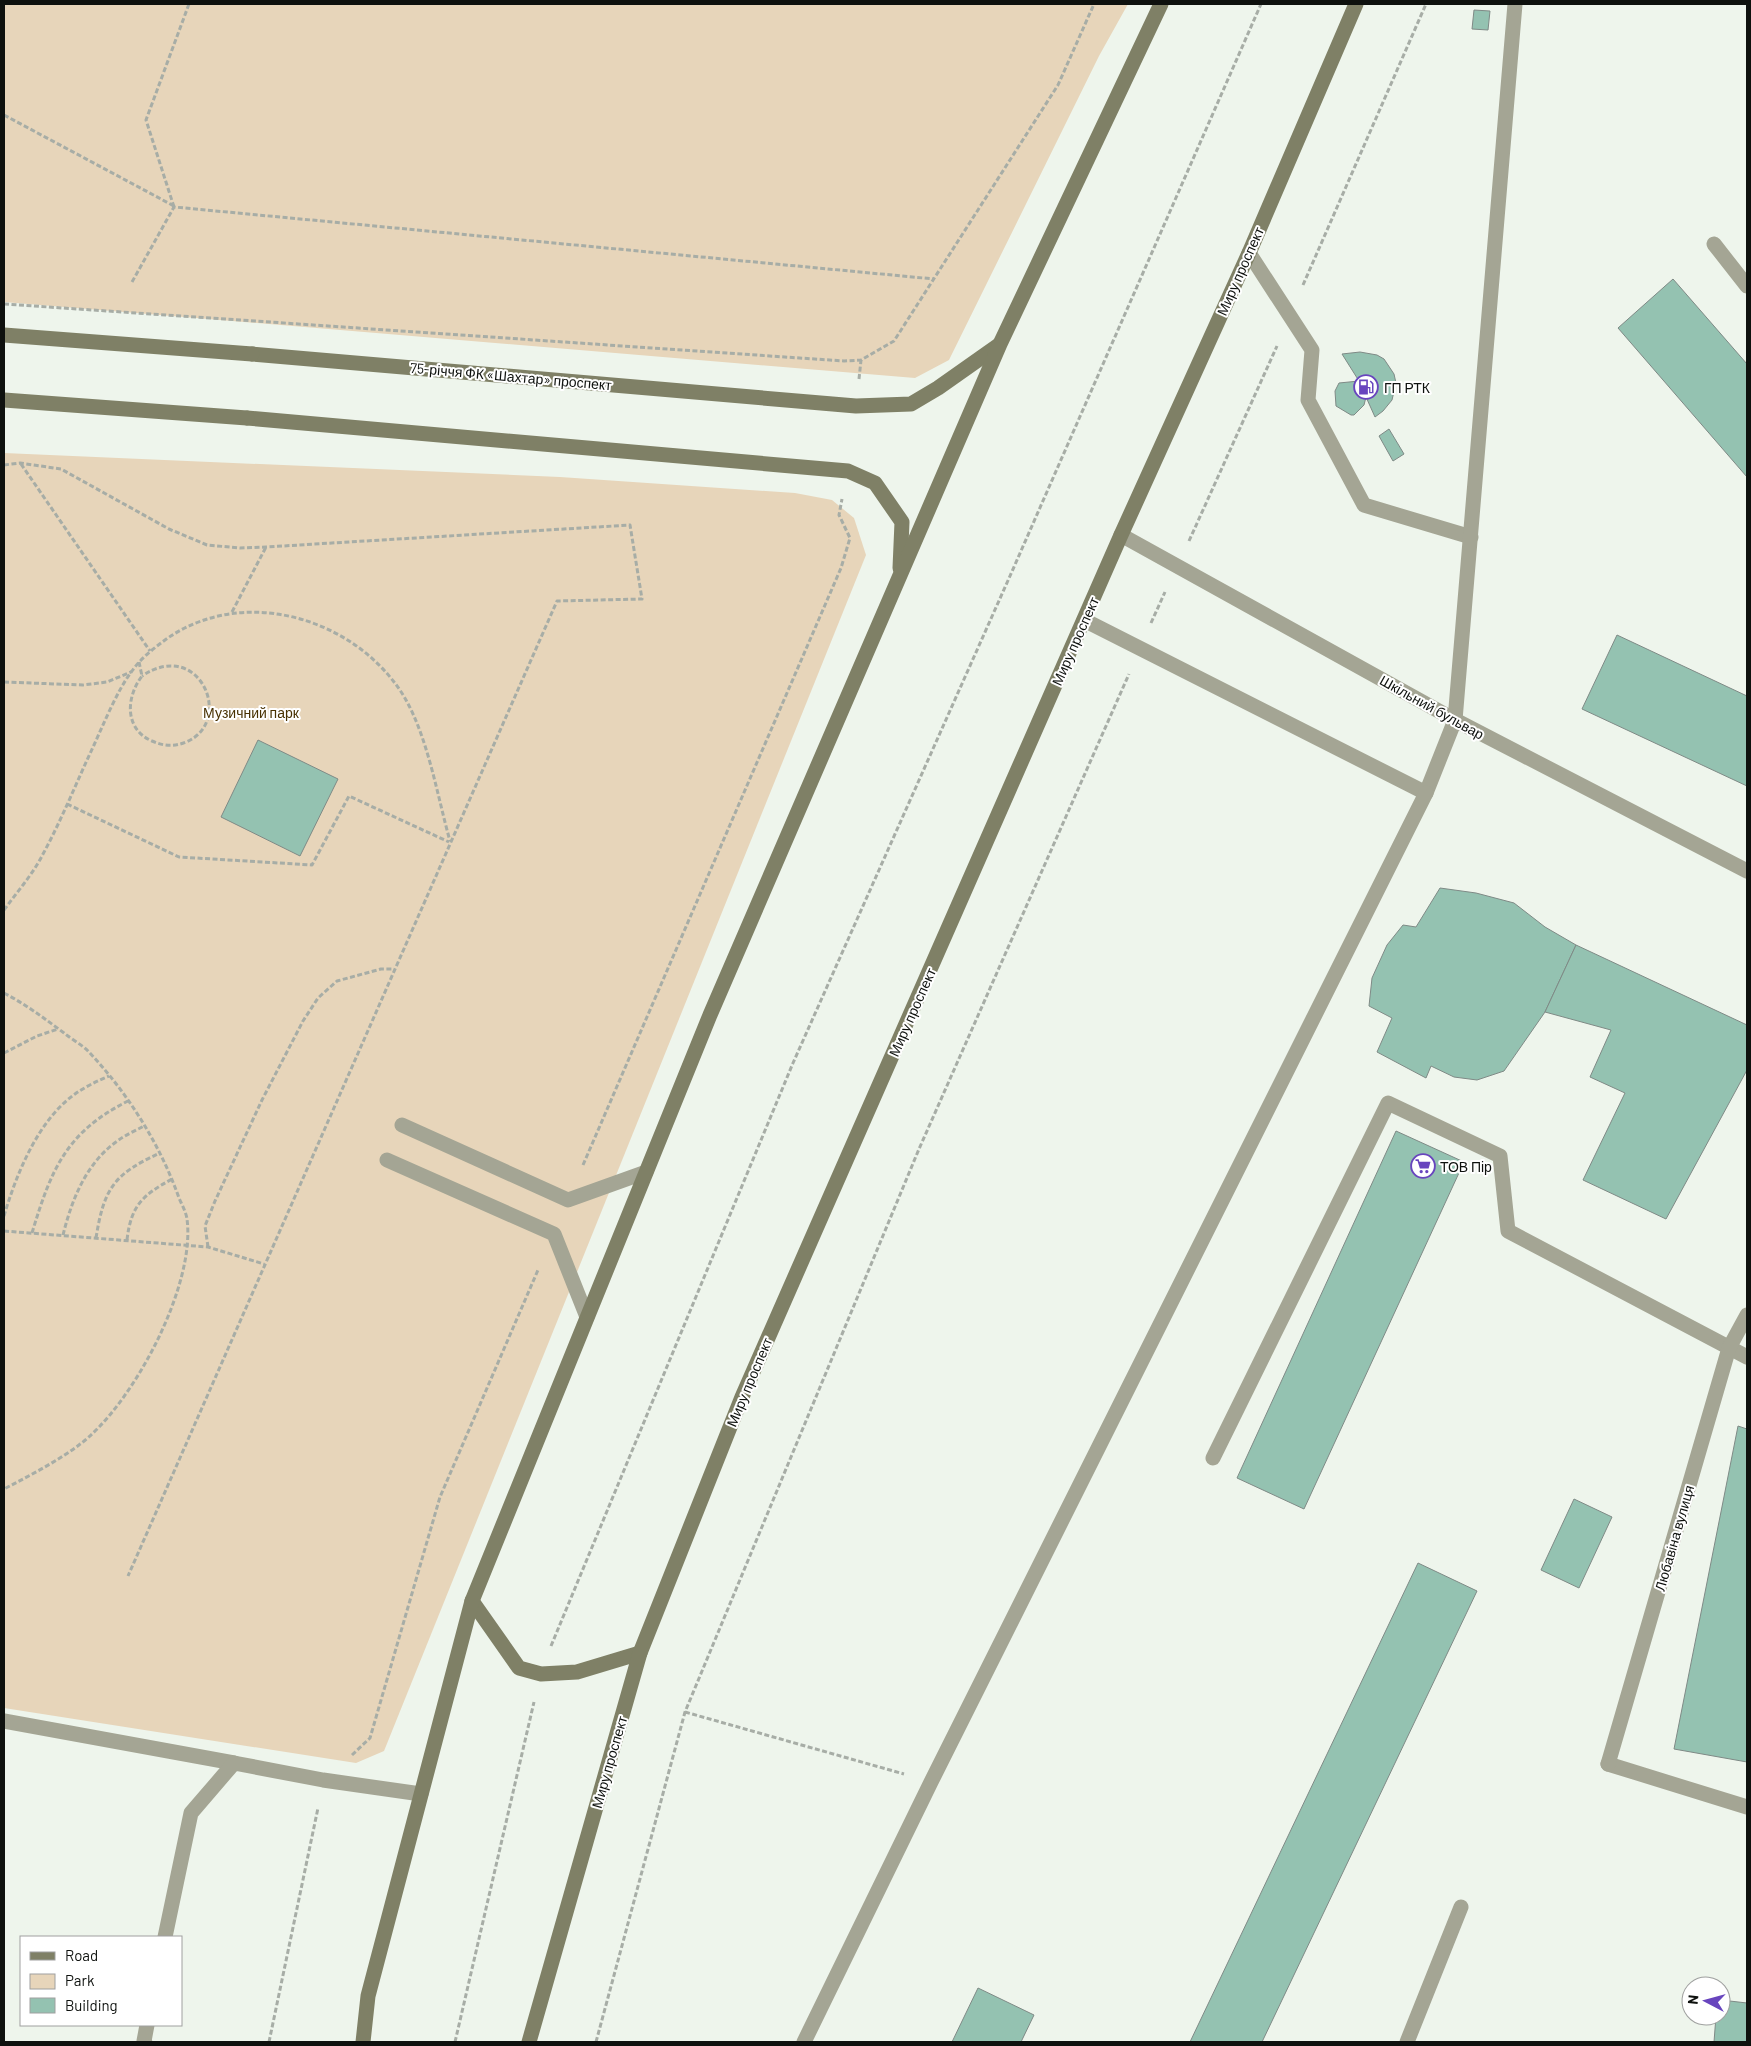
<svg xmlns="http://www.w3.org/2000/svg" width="1751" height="2046" viewBox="0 0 1751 2046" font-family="Barlow,sans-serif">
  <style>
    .green { fill: #e7d5ba }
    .building { fill: #94c2b1; stroke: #7f8a86 }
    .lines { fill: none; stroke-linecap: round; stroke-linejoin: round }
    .path { stroke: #a7ada6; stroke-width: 3; stroke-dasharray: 5 2.5; stroke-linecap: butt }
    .lane { stroke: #a4a594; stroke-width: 15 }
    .street { stroke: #a4a594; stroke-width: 15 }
    .secondary { stroke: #7f8066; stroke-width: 15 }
    .secondary-bridge { stroke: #7f8066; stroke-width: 15 }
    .labels { text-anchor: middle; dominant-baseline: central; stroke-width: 4; stroke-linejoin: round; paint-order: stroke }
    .street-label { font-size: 14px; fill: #0e110e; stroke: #fff }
    .poi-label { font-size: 14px; fill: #0e110e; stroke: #fff; text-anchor: start }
    .park-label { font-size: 14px; fill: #483102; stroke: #fff }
  </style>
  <rect width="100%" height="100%" fill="#eef5ec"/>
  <g class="green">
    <polygon points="4,4 1128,4 1099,56 949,360 915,378 4,302"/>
    <polygon points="4,453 560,477 795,493 832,500 854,518 866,555 384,1751 356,1763 4,1708"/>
  </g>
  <g class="building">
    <polygon points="1474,10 1490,11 1488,30 1472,29"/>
    <polygon points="1673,279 1747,364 1747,477 1618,328"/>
    <polygon points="1360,352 1377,355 1384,359 1394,374 1396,383 1392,400 1383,411 1375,417 1366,397 1364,405 1354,415 1351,415 1336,406 1335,391 1339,383 1359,381 1342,354"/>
    <polygon points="1389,429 1404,454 1393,461 1379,436"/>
    <polygon points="1617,635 1747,696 1747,786 1582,709"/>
    <polygon points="258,740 338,779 300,856 221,817"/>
    <polygon points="1440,888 1476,893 1514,903 1545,927 1576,945 1545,1012 1504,1071 1477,1080 1454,1077 1431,1066 1426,1078 1377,1052 1392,1018 1369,1006 1372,978 1387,945 1403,925 1416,927"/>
    <polygon points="1576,945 1747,1025 1747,1070 1666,1219 1583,1180 1625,1093 1590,1077 1611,1030 1545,1012"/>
    <polygon points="1396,1131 1464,1162 1304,1509 1237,1478"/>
    <polygon points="1738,1426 1747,1429 1747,1762 1674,1749"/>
    <polygon points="1574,1499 1612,1517 1579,1588 1541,1570"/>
    <polygon points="1418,1563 1477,1591 1262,2042 1190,2042"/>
    <polygon points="978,1988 1034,2015 1021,2042 952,2042"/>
    <polygon points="1721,2000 1747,2003 1747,2042 1714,2042 1716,2016 1721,2016"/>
  </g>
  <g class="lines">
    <g class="path">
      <polyline points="4,115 174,206"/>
      <polyline points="174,207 146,120 189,4"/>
      <polyline points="132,282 174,207 934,279"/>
      <polyline points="1303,285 1426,4"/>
      <polyline points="4,304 844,361 861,360 894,341 1058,85 1094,4"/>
      <polyline points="859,379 861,360"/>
      <polyline points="21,464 150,651"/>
      <polyline points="4,465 20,463 61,469 169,529 207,545 240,548 266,547 630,525 642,599 557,601 128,1576"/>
      <polyline points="1189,541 1277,346"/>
      <polyline points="232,612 266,547"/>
      <polyline points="1151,623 1165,592"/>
      <path d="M139 662 142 676C126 697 124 729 152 741 163 746 174 747 186 742 235 722 200 637 142 676"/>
      <polyline points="4,682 83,685 107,682 131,672"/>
      <polyline points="67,804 179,857 312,865 349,796 449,842"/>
      <path d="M4 910C17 892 33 874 43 854 62 819 77 781 94 745 104 723 118 689 132 671 141 658 153 649 165 640 237 588 341 613 394 682 426 722 436 792 450 841"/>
      <path d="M4 993C25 1004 44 1018 64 1033 71 1039 81 1044 88 1051 127 1092 160 1144 179 1198 182 1205 186 1212 187 1219 196 1286 132 1406 79 1445 56 1462 29 1476 4 1489"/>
      <polyline points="4,1053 37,1036 58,1029"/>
      <polyline points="583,1165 841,568 850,538 839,515 842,499"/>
      <path d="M4 1216C16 1175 38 1120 75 1094 85 1087 97 1081 109 1076"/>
      <polyline points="4,1231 208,1247 264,1264"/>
      <path d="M32 1233C51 1170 66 1132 128 1101"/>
      <path d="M63 1235C72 1199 86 1164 116 1142 125 1135 135 1131 144 1126"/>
      <path d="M96 1238C104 1188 114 1174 160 1153"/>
      <path d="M127 1240C131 1205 143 1195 172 1179"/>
      <polyline points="208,1247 205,1226 215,1201 262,1100 303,1021 318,998 337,981 381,969 394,969"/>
      <polyline points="551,1646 793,1063 1010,576 1261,4"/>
      <polyline points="685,1712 904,1774"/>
      <polyline points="352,1755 370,1738 440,1497 538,1270"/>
      <polyline points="269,2042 318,1808"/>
      <polyline points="455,2042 534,1702"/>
      <polyline points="596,2042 685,1712 919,1149 1129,674"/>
    </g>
    <g class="lane">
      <polyline points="1714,244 1747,286"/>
      <polyline points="1249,253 1312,350 1308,400 1364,505 1471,537"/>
      <polyline points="1084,620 1426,793 1455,720 1515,4"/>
      <polyline points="402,1125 568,1200 646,1172"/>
      <polyline points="387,1160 554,1234 587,1317"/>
      <polyline points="1213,1458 1388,1103 1500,1156 1508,1231 1747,1357"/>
      <polyline points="4,1721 234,1763"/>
      <polyline points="1608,1764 1747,1807"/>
      <polyline points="165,1937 191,1813 234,1763 323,1780 421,1794"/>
      <polyline points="145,2042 144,2041 147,2025"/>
      <polyline points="804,2042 931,1782 1426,793"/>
      <polyline points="1407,2042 1461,1907"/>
    </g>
    <g class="street">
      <polyline points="1121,535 1455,720 1747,871"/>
      <polyline points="1608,1764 1729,1348 1747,1315"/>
    </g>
    <g class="secondary">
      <polyline points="252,354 856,406 911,404 938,388 999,345"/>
      <polyline points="247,418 848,471 875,483 902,522 900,568"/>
      <polyline points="472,1601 519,1668 541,1674 577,1672 640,1653"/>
      <polyline points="363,2042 368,1996 472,1601 710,1015 1000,344 1161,4"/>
      <polyline points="529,2042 640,1653 742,1397 1121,535 1249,253 1356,4"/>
    </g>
    <g class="secondary-bridge">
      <polyline points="4,335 252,354"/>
      <polyline points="4,400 247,418"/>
    </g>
  </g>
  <defs>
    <g id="fuel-ring" transform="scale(1.25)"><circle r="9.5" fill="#fff" stroke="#6845be" stroke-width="1.5"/><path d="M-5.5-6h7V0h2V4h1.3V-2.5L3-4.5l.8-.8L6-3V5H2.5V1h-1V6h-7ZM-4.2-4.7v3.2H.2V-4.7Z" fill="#6845be"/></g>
    <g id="supermarket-ring" transform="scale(1.25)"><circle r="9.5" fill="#fff" stroke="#6845be" stroke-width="1.5"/><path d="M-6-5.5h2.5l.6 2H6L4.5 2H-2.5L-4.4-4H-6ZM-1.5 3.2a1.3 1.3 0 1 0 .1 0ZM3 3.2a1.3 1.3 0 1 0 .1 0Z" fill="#6845be"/></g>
  </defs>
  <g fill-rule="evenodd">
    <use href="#fuel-ring" x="1366" y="387"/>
    <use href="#supermarket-ring" x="1423" y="1166"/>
  </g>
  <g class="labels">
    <g class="street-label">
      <text transform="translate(1240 271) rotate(-66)">Миру проспект</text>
      <text transform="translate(511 376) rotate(5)">75-річчя ФК «Шахтар» проспект</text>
      <text transform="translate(1075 641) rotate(-66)">Миру проспект</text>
      <text transform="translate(1432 707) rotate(29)">Шкільний бульвар</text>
      <text transform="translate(912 1012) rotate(-66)">Миру проспект</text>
      <text transform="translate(749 1382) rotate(-67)">Миру проспект</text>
      <text transform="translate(1674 1538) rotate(-74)">Любавіна вулиця</text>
      <text transform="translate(609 1762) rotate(-74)">Миру проспект</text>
    </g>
    <g class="poi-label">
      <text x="1384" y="387">ГП РТК</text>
      <text x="1440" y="1166">ТОВ Пір</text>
    </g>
    <g class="park-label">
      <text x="251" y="712">Музичний парк</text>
    </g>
  </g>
  <rect width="1751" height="2046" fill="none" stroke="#0e110e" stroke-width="10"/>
  <rect x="20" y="1936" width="162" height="90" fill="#ffffff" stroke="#9fa09f"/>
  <rect x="30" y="1952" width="25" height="8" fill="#7f8066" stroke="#9fa09f"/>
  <text x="65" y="1961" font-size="15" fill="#0e110e">Road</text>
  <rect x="30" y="1974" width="25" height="15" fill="#e7d5ba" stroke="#9fa09f"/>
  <text x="65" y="1986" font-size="15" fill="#0e110e">Park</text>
  <rect x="30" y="1998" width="25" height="15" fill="#94c2b1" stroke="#9fa09f"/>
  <text x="65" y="2011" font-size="15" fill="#0e110e">Building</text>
  <g transform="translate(1706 2001) rotate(276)"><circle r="24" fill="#ffffff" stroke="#9fa09f"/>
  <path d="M0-4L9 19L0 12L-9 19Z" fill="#6845be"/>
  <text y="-8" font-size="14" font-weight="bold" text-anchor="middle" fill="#0e110e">N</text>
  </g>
</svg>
